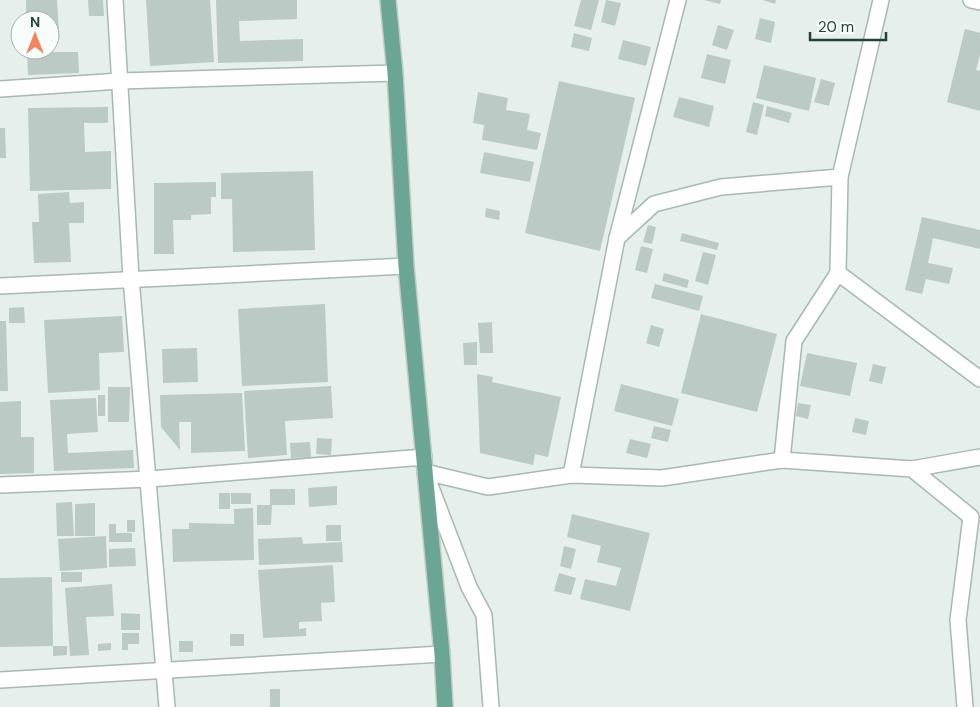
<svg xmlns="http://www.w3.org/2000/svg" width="980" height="707" viewBox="0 0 980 707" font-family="'DM Sans',sans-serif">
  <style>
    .building { fill: #bbcac4 }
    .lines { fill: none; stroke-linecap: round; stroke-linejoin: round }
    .street-casing { stroke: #a8b8b2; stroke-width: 18 }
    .primary-casing { stroke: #c2cac8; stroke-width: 18 }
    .street { stroke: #fff; stroke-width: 15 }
    .primary { stroke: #6aa596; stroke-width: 15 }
  </style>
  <rect width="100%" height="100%" fill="#e6efeb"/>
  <g class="building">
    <polygon points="26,0 57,0 59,32 50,32 50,20 26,20"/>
    <polygon points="88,0 103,0 104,16 89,16"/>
    <polygon points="146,0 210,0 214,62 150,66"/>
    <polygon points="216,0 297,0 297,19 239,21 240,41 303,39 303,61 218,63"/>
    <polygon points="581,0 599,0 591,30 574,26"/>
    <polygon points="606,0 621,3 615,26 601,22"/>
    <polygon points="704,0 721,0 720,4"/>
    <polygon points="763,0 776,0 775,4"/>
    <polygon points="760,18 775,22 771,43 755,39"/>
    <polygon points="718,25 734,30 727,50 712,45"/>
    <polygon points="965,29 980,33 980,55 976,70 980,71 980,111 947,102"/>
    <polygon points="574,33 592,38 589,51 571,47"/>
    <polygon points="623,40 651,47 646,66 618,59"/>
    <polygon points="27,50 48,50 48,52 78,52 79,73 28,75"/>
    <polygon points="707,54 731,60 725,84 701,78"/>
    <polygon points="764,65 816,78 809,111 756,98"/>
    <polygon points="821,79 835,83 829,106 814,102"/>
    <polygon points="559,81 635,98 600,251 525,233"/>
    <polygon points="478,92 508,98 506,110 530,114 527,130 541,133 537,150 482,140 484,125 473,123"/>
    <polygon points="679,97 714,106 709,127 673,117"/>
    <polygon points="753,102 764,105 757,135 746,132"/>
    <polygon points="767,106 792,113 789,123 765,116"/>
    <polygon points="108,107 108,123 84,123 85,152 111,151 111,189 30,191 28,108"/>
    <polygon points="0,128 5,128 6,158 0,158"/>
    <polygon points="484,152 534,162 530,182 480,173"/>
    <polygon points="313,171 315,250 233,252 232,199 221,199 221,173"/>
    <polygon points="216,182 216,197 211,197 211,214 191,215 191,220 173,220 174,254 154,254 154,183"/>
    <polygon points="69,192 70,203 84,202 84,223 69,223 71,262 34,263 32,222 39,222 38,194"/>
    <polygon points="486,208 500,211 499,220 485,217"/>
    <polygon points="922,217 980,230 980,249 933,238 928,263 953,268 949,284 926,279 922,294 905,290"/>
    <polygon points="648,225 656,227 652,244 643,242"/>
    <polygon points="682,233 719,243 717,250 680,241"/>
    <polygon points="641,246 653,249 647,273 635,270"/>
    <polygon points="703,252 716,255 708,285 695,281"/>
    <polygon points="664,273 689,280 687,288 662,281"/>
    <polygon points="655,284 703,296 699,311 651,298"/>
    <polygon points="325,304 328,382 242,386 238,309"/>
    <polygon points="24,307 25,323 9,323 9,308"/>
    <polygon points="701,314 777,334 757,412 681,393"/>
    <polygon points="122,316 124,352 99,353 100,390 48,393 44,320"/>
    <polygon points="0,321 6,321 8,391 0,391"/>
    <polygon points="492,322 493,353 480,353 478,323"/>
    <polygon points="651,325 664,329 659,347 646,343"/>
    <polygon points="477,342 477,365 464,365 463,343"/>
    <polygon points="197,348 198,382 163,383 162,349"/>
    <polygon points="807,353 857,363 850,396 800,386"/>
    <polygon points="873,364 886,367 882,384 869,381"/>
    <polygon points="477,374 493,377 492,382 561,397 548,457 535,454 533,465 480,453"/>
    <polygon points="621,384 679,399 672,426 614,411"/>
    <polygon points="331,386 333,418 285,421 287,455 248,458 244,391"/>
    <polygon points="108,387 130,387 129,422 108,422"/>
    <polygon points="242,393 245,451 191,453 191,422 179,422 180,450 161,427 160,395"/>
    <rect x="98" y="395" width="7" height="21"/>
    <polygon points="96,398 98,432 67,434 68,453 133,450 134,468 54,471 50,400"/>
    <polygon points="21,401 21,437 34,437 34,473 0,474 0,402"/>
    <polygon points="798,403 811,405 808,419 796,416"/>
    <polygon points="855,418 869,421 866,435 852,432"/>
    <polygon points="654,426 671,430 668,442 651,438"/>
    <polygon points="317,438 332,439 331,455 316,454"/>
    <polygon points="630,439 651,444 647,458 626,453"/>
    <polygon points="310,442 311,457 291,458 290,443"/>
    <polygon points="337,486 337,505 309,507 308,488"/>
    <polygon points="270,489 295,489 295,505 272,505 271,525 257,525 257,505 270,505"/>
    <rect x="219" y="493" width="11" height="16"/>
    <rect x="231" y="493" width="20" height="11"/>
    <polygon points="72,502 74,536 57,536 56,503"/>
    <polygon points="95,503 95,536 75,536 75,504"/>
    <polygon points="253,508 254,560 173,562 172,529 189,529 189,523 234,524 234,509"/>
    <polygon points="572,514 650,533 630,611 580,599 585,579 616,586 621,568 597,562 601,546 567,537"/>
    <rect x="127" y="520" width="8" height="12"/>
    <polygon points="109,524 116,524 116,533 132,533 132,542 109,542"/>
    <rect x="326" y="525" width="15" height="16"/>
    <polygon points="106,536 107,568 60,571 58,539"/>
    <polygon points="302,537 303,544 342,542 343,562 259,565 258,539"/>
    <polygon points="564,546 576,549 571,569 560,566"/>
    <polygon points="135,548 136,566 109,567 109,549"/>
    <polygon points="333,565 335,602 321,603 322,621 299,622 299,629 306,628 306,636 263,638 258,570"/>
    <rect x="61" y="572" width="21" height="10"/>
    <polygon points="559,573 576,578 571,595 554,591"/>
    <polygon points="52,577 53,646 0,647 0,578"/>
    <polygon points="112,584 114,616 86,617 89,655 70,656 65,588"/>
    <polygon points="121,613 140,614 140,630 121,630"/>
    <polygon points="122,633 139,633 139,644 128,644 128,650 122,650"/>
    <rect x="230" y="634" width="14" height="12"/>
    <rect x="179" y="641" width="14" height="11"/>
    <polygon points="111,643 111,650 98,651 98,644"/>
    <polygon points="53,646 67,646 67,655 53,656"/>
    <rect x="270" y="689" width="10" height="18"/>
  </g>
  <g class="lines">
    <g class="street-casing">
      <g id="street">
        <polyline points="115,0 131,278 167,707"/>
        <polyline points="971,0 980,2"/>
        <polyline points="0,89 120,81 395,73"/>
        <polyline points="840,177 838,273 980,379"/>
        <polyline points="617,238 654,204 721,187 840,177 881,0"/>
        <polyline points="0,286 406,266"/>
        <polyline points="782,460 794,341 838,273"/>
        <polyline points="912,469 980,457"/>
        <polyline points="571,475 617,238 678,0"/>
        <polyline points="0,485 150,479 424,457"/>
        <polyline points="0,680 442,654"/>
        <polyline points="491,707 484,615 469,587 425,472 488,487 571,475 662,478 782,460 912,469 971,517 958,620 965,707"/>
      </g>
    </g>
    <g class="primary-casing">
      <polyline id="primary" points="388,0 395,73 406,266 442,654 445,707"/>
    </g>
    <use href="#street" class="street"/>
    <use href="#primary" class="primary"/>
  </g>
  <g transform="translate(35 35)"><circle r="24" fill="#f7fbf9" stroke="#a3b1ad"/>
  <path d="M0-4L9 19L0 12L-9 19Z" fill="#f4845f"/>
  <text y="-8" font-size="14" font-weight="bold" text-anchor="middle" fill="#24423a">N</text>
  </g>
  <path d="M810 32v8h76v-8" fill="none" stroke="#24423a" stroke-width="2.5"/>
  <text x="818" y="32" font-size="15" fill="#24423a" stroke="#f7fbf9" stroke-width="4" paint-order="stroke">20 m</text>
</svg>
